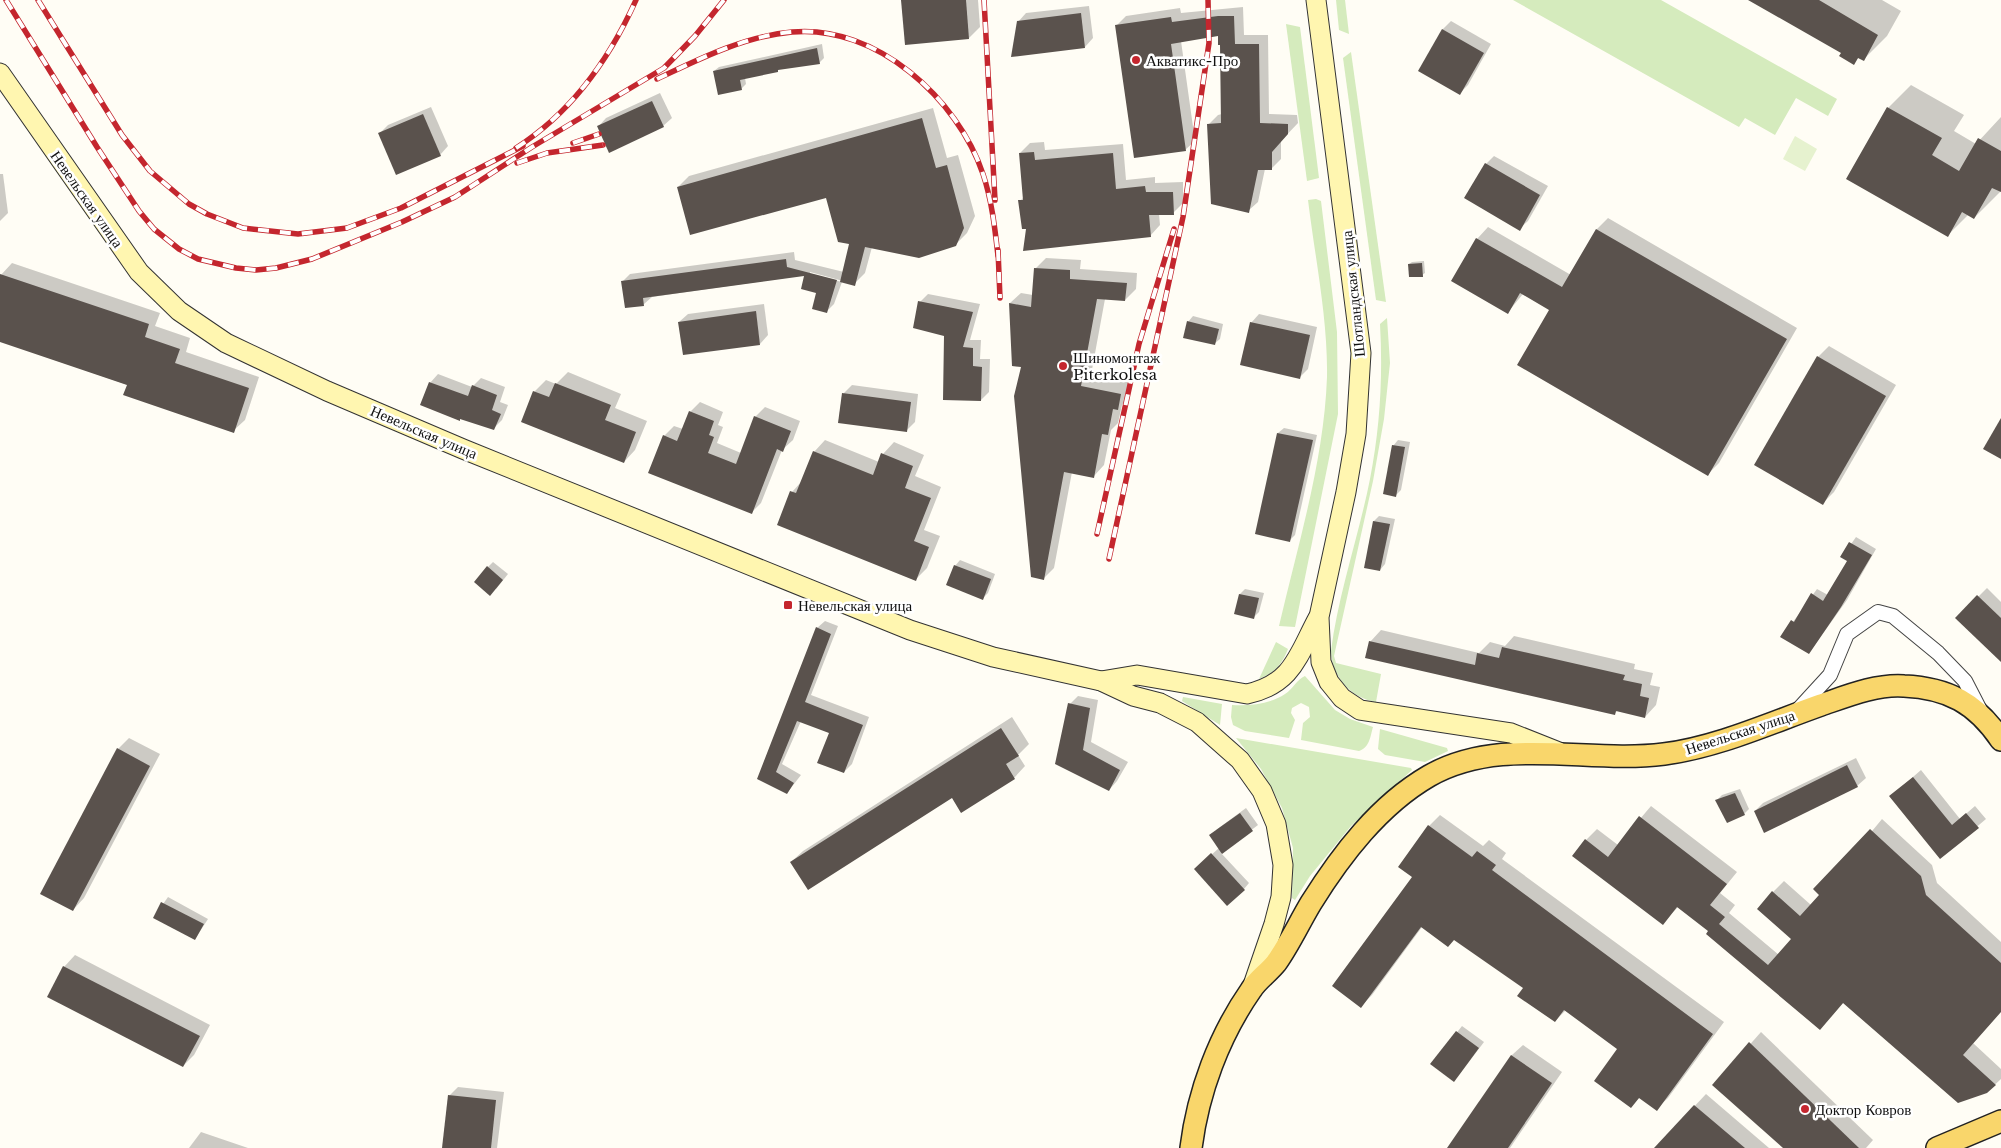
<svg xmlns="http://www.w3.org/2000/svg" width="2001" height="1148" viewBox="0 0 2001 1148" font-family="'Libre Baskerville',serif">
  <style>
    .green { fill: #d5ebbd }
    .pitch { fill: #e6f2cf }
    .shadow { fill: #0003 }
    .building { fill: #5a524d }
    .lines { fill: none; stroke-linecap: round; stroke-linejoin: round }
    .street-casing { stroke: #444; stroke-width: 16 }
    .secondary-casing { stroke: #333; stroke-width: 21 }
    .primary-casing { stroke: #222; stroke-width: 24 }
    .street { stroke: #fff; stroke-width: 14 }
    .secondary { stroke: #fff6b0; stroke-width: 19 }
    .primary { stroke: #f9d66b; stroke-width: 21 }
    .rail-casing { stroke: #c4262e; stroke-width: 5.5 }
    .rail { stroke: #fff; stroke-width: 4; stroke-dasharray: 11; stroke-linecap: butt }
    .poi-dot { fill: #c4262e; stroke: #fff; stroke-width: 2 }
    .labels { text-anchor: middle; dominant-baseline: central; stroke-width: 5; stroke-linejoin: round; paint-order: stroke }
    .poi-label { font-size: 15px; fill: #111; stroke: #fff; text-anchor: start }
    .street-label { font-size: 15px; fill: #111; stroke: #fff }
  </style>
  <rect width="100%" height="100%" fill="#fffdf5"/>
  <g class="green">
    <polygon points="1336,0 1345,0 1349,34 1339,30"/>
    <polygon points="1513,0 1661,0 1837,99 1828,116 1796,98 1775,135 1745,118 1739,127"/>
    <polygon points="1286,24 1300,27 1319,178 1307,181"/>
    <polygon points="1351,52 1386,302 1376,300 1343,58"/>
    <path d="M1316 199 1321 201 1337 332 1338 414 1295 627 1279 626C1298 544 1324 461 1327 377 1328 319 1315 258 1308 200Z"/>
    <path d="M1387 318 1390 363 1384 419 1373 481 1334 656 1336 663 1381 674 1376 702C1351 698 1332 677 1331 651 1338 595 1359 535 1370 479 1380 428 1383 377 1380 324Z"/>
    <path d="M1276 642 1288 649C1282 664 1275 673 1259 679Z"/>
    <path d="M1305 676 1335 710 1350 719 1373 727C1370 737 1370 747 1359 751L1301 740 1303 723 1310 717 1309 707 1301 703 1292 708 1291 713 1295 720 1289 738 1245 731 1233 725 1231 717 1232 705C1250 706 1270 704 1285 694 1293 689 1297 679 1305 676Z"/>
    <polygon points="1183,697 1222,704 1220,725 1182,701"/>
    <polygon points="1380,729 1447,748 1448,751 1425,762 1385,755 1378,749"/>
    <polygon points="1236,738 1411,768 1412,770 1351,826 1310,876 1295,900 1292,898 1293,848 1282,808 1261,769"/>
  </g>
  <polygon class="pitch" points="1795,136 1817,149 1805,171 1783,159"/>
  <g class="shadow">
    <polygon points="902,0 978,0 980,27 969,38"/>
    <polygon points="1750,0 1882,0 1901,11 1887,36 1863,60 1859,57 1854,63 1843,52"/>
    <polygon points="1089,6 1093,38 1085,47 1018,22 1026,13"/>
    <polygon points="1243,7 1244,35 1268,35 1269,114 1297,115 1298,123 1281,141 1281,159 1271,169 1265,169 1258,202 1248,211 1209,124 1218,115 1222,114 1222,43 1219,35 1181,41 1195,141 1185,150 1117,25 1126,16 1180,8 1181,13"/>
    <polygon points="1451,21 1491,44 1468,85 1460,93 1420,70 1443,29"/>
    <polygon points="822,44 824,58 819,63 780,69 745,78 746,84 741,89 714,71 719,67"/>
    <polygon points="1911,85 1964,115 1954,131 1976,144 2001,117 2001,191 1974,218 1969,214 1948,235 1888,108"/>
    <polygon points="660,93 672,118 663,126 598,127 606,118"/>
    <polygon points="431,107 448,146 440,155 379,134 388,125"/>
    <polygon points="933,108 947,158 958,155 975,216 967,233 955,245 872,247 865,273 854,284 810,272 810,274 842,282 834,304 826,312 818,292 806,275 652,297 644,304 626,307 622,282 630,274 794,252 795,260 844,272 851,243 827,196 678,187 689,176"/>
    <polygon points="1044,142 1045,150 1123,144 1126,180 1155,177 1155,183 1183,182 1183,203 1173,213 1159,214 1160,225 1150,236 1027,227 1020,201 1024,197 1020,153 1030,143"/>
    <polygon points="1494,156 1548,186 1528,221 1519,229 1486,164"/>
    <polygon points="0,174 3,174 8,213 0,221"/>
    <polygon points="1608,218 1797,328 1719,463 1708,474 1551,310 1523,294 1508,312 1453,281 1477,239 1488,227 1571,275 1597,229"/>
    <polygon points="1046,258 1081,260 1080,269 1137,273 1136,289 1125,300 1105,299 1091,375 1132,383 1129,398 1122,405 1118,423 1111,430 1104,465 1094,476 1072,472 1054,568 1043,579 1022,366 1010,303 1021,293 1033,295 1035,269"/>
    <polygon points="1424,261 1425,273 1422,275 1409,264 1412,262"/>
    <polygon points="12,263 160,313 155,326 190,338 186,352 259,377 245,420 233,431 128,385 0,341 0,276"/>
    <polygon points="928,294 980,304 970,340 981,340 980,359 990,359 989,392 981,400 946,335 920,302"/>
    <polygon points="764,304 768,335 760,344 679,322 688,314"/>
    <polygon points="1259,314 1317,327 1308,369 1300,377 1251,323"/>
    <polygon points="1193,316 1223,324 1220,339 1214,344 1188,322"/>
    <polygon points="1829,346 1896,385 1834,492 1822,504 1818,357"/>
    <polygon points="568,372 621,394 615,408 647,421 635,450 624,462 523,421 534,392 546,380 556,384"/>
    <polygon points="438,374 472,387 481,378 505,387 500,402 508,405 502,420 494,428 430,383"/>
    <polygon points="852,385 918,394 915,422 906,431 840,422 844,393"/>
    <polygon points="700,402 723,412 718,425 723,427 717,443 741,453 755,417 765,407 800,421 793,440 782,450 761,503 752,512 664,436 674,426 683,429 690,412"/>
    <polygon points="1284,428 1317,435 1295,535 1290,540 1278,433"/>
    <polygon points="825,440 879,462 883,454 894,442 924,455 915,476 941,487 924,530 940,536 927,568 916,579 778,524 792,492 802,481 814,452"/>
    <polygon points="1398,440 1410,442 1401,490 1396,495 1393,446"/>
    <polygon points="1379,516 1395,519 1385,564 1380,570 1374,521"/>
    <polygon points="1856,537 1876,549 1847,600 1809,653 1782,637 1817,589 1828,595 1849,560 1842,557"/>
    <polygon points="960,560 995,574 988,593 983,598 955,566"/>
    <polygon points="493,562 508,574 496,589 488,567"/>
    <polygon points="1987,588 2001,602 2001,660 1957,618"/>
    <polygon points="1245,589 1264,593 1259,612 1254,617 1236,613 1240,594"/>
    <polygon points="825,621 838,626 811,695 869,717 852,764 844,772 830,733 801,721 782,764 801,775 787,793 758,778 817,628"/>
    <polygon points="1381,630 1479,653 1490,642 1505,646 1514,636 1635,664 1634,669 1653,673 1650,685 1660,687 1656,705 1645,717 1618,710 1615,713 1370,642"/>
    <polygon points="1078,696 1098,700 1091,742 1128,762 1117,781 1109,790 1057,763 1070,704"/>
    <polygon points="1012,717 1029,744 1018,755 1025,766 1014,778 962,811 952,797 791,862 803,851"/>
    <polygon points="129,738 160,754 84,898 73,910 118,749"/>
    <polygon points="1856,758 1866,778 1857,786 1755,811 1763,803"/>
    <polygon points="1921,770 1960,819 1975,806 1986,819 1941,857 1891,796"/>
    <polygon points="1740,789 1749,809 1744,814 1716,801 1722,795"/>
    <polygon points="1651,806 1737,872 1720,893 1735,905 1729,913 1779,955 1793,939 1773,892 1784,881 1811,905 1882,819 1932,865 1937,883 2001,942 2001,1011 1973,1043 2001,1069 2001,1079 1987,1092 1844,1002 1831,1017 1678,907 1663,923 1586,840 1597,829 1618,845"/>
    <polygon points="1246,808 1258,825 1221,853 1249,883 1244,889 1201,864 1219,848 1216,830"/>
    <polygon points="1440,815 1483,846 1489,840 1506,853 1502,859 1724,1022 1668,1098 1656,1109 1640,1097 1631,1106 1619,1049 1566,1010 1555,1021 1525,988 1455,939 1422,927 1372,995 1361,1006 1414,877 1400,866 1429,826"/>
    <polygon points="168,897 208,919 195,939 154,917"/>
    <polygon points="75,955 210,1025 194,1055 183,1066 64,967"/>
    <polygon points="1462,1026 1484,1042 1459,1075 1432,1064"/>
    <polygon points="1761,1032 1873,1140 1866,1148 1785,1148 1714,1085"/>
    <polygon points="1523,1045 1562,1072 1510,1148 1448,1148 1512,1055"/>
    <polygon points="458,1087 504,1092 497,1148 443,1148 450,1095"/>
    <polygon points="1706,1094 1769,1148 1663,1148 1658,1145"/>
    <polygon points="201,1132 248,1148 189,1148"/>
  </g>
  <g class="building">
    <polygon points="901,0 966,0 969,39 905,45"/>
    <polygon points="1748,0 1819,0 1878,35 1864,61 1858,58 1854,65 1839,56 1841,53"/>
    <polygon points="1081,13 1085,48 1011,57 1017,21"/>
    <polygon points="1218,16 1234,16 1235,44 1259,44 1260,123 1288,124 1288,134 1272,152 1272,170 1258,170 1249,213 1211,204 1207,124 1221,123 1220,45 1218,45 1218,36 1171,44 1186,151 1134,158 1115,25 1171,17 1172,22"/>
    <polygon points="1442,29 1484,53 1460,95 1418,71"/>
    <polygon points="817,48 820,64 778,70 778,72 740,80 742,90 718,95 713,71"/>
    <polygon points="652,101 664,127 609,153 597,126"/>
    <polygon points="1887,107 1942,138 1932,155 1959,171 1978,138 2001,151 2001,192 1992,188 1974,219 1962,212 1948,237 1846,179"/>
    <polygon points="423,114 441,156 396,175 378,133"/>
    <polygon points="922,118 936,168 947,165 964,228 956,246 919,258 865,247 855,286 840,282 849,244 838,242 826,198 690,235 677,187"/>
    <polygon points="1034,152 1035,160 1113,153 1116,189 1145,186 1146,192 1173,192 1174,215 1149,215 1151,237 1023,251 1026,229 1022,229 1018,200 1023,200 1019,153"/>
    <polygon points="1485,163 1540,195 1520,231 1464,198"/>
    <polygon points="1596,229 1787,339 1708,476 1517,365 1549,310 1520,293 1508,314 1451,281 1476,238 1562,287"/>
    <polygon points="786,259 787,267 837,280 827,313 812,309 816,293 801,289 804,276 643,298 644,306 625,308 621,281"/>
    <polygon points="1422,263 1423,277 1409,277 1408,264"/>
    <polygon points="1034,268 1070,270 1070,279 1127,283 1125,301 1097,299 1081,386 1121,394 1118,410 1113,409 1108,435 1102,434 1094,478 1064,472 1044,580 1031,577 1014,396 1021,367 1012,366 1009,303 1031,307"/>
    <polygon points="0,274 149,324 145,337 180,349 175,363 249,388 234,433 123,395 127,385 0,342"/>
    <polygon points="918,301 973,312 963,347 973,348 973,366 982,367 981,401 943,400 944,336 913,328"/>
    <polygon points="756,311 760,345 683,355 678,322"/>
    <polygon points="1187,321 1219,329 1215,345 1183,338"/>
    <polygon points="1250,322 1310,335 1300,379 1240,365"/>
    <polygon points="1817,356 1886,396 1823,505 1754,465"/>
    <polygon points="429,382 468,396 472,385 497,395 492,410 501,414 494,430 460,419 460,421 420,405"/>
    <polygon points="555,383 611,405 605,420 636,432 624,463 521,422 533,391 549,397"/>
    <polygon points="842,393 911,402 907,432 838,423"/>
    <polygon points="689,411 714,421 709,435 714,437 708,453 736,464 754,416 791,431 783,452 777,449 752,514 648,473 663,435 677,441"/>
    <polygon points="2001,418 2001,459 1983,449"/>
    <polygon points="1277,433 1313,440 1290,542 1255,534"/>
    <polygon points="1392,445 1405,447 1396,497 1383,494"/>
    <polygon points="813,451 873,475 881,453 913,466 905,488 931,498 914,541 929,547 916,581 777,525 790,491 796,493"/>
    <polygon points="1373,521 1390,524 1380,571 1364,568"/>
    <polygon points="1849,542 1872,555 1841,607 1809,654 1780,637 1791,620 1794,622 1811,593 1823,601 1847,561 1840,557"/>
    <polygon points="954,565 991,579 983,600 946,585"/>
    <polygon points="487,566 503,580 490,596 474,582"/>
    <polygon points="1239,594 1259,598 1254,619 1234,614"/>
    <polygon points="1977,595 2001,618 2001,662 1955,618"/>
    <polygon points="816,627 831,634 805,702 863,725 844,773 817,763 829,733 797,721 776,772 794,783 787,794 757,779"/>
    <polygon points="1369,641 1475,665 1477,653 1499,658 1502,647 1625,675 1623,680 1642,684 1640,696 1649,698 1645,718 1616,711 1615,715 1365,658"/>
    <polygon points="1068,703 1090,708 1083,750 1120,770 1109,791 1055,764"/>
    <polygon points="1001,728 1019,756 1006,764 1015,779 961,813 952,798 808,890 790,862"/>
    <polygon points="117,748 150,766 73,911 40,894"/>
    <polygon points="1847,765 1858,787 1764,833 1754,811"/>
    <polygon points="1913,777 1952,825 1966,813 1979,828 1940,859 1889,796"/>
    <polygon points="1735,793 1745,815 1727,823 1715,800"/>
    <polygon points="1240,813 1253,831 1222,854 1209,835"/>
    <polygon points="1639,816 1727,884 1710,905 1725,917 1719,924 1768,965 1791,939 1757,909 1772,891 1800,916 1819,895 1813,889 1870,829 1921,876 1926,895 2001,963 2001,1012 1963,1055 1996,1085 1987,1093 1958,1103 1843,1003 1820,1030 1706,934 1708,931 1677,907 1663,925 1572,856 1585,839 1608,857"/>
    <polygon points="1428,825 1472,857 1477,851 1496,865 1492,870 1713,1034 1657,1111 1639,1098 1631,1108 1594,1081 1617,1049 1564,1010 1555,1022 1517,996 1523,988 1454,940 1448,947 1421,927 1361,1008 1332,986 1412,877 1398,867"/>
    <polygon points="1211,853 1245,890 1227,906 1194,869"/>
    <polygon points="161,902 204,924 195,940 153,918"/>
    <polygon points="63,966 200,1036 183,1067 47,997"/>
    <polygon points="1456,1031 1479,1048 1454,1082 1430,1064"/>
    <polygon points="1749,1042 1859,1148 1783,1148 1712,1085"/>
    <polygon points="1511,1055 1552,1083 1508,1148 1447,1148"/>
    <polygon points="448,1095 496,1100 491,1148 442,1148"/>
    <polygon points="1694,1105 1745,1148 1654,1148"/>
  </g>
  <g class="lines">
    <g class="street-casing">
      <polyline id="street" points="1797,711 1830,675 1847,634 1878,612 1893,616 1938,653 1965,681 1981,712"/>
    </g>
    <g class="secondary-casing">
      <g id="secondary">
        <polyline points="1316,0 1361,353 1356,434 1346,492 1319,617 1321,662 1329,682 1342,698 1360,710 1511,733 1559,752"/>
        <polyline points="0,73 139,272 179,311 226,343 327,391 463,449 910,630 993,657 1101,681 1133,696 1160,703 1197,722 1240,760 1262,791 1276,824 1283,865 1281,897 1274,924 1252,988"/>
        <path d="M1101 681 1137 675 1247 694C1293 684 1298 655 1318 618"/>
      </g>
    </g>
    <g class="primary-casing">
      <g id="primary">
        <path d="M1191 1148C1198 1092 1219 1036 1251 990 1257 980 1268 973 1276 963 1289 945 1299 923 1311 903 1341 855 1379 805 1429 776 1501 735 1587 764 1664 754 1718 747 1770 723 1821 705 1847 696 1876 684 1904 686 1948 688 1976 703 2001 740"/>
        <polyline points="1937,1148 2001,1121"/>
      </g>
    </g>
    <use href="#street" class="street"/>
    <use href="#secondary" class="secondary"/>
    <use href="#primary" class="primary"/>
    <g class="rail-casing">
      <g id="rail">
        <polyline points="6,0 97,147 139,211 154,229 179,249 198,259 236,268 256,270 276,268 312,259 402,222 455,197 532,147 664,68 695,36 724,0"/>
        <polyline points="38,0 122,135 150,171 189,204 207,214 243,228 298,234 347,228 401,208 523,146"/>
        <polyline points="984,0 995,200"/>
        <path d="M657 79C699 59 745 36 792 32 876 24 958 99 983 174 992 201 995 229 998 256"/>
        <polyline points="573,143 599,134"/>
        <path d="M516 148C571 113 610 58 636 0"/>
        <polyline points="517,163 547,153 603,145"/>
        <polyline points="998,250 1000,298"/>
        <polyline points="1097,534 1139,344 1174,229"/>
        <polyline points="1109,559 1183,217 1209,43 1208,0"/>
      </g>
    </g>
    <use href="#rail" class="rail"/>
  </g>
  <g class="poi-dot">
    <circle cx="1136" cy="60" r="5"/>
    <circle cx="1063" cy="366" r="5"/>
    <rect x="783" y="600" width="10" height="10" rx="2.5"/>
    <circle cx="1805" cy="1109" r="5"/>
  </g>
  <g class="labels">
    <g class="poi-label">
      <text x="1146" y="60">Акватикс-Про</text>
      <text x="1073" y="357">Шиномонтаж<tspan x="1073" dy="17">Piterkolesa</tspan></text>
      <text x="798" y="605">Невельская улица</text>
      <text x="1815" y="1109">Доктор Ковров</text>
    </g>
    <g class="street-label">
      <text transform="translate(87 199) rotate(55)">Невельская улица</text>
      <text transform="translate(1353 294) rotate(-96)">Шотландская улица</text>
      <text transform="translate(424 432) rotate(23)">Невельская улица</text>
      <text transform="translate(1740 732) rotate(-18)">Невельская улица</text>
    </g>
  </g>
</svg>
